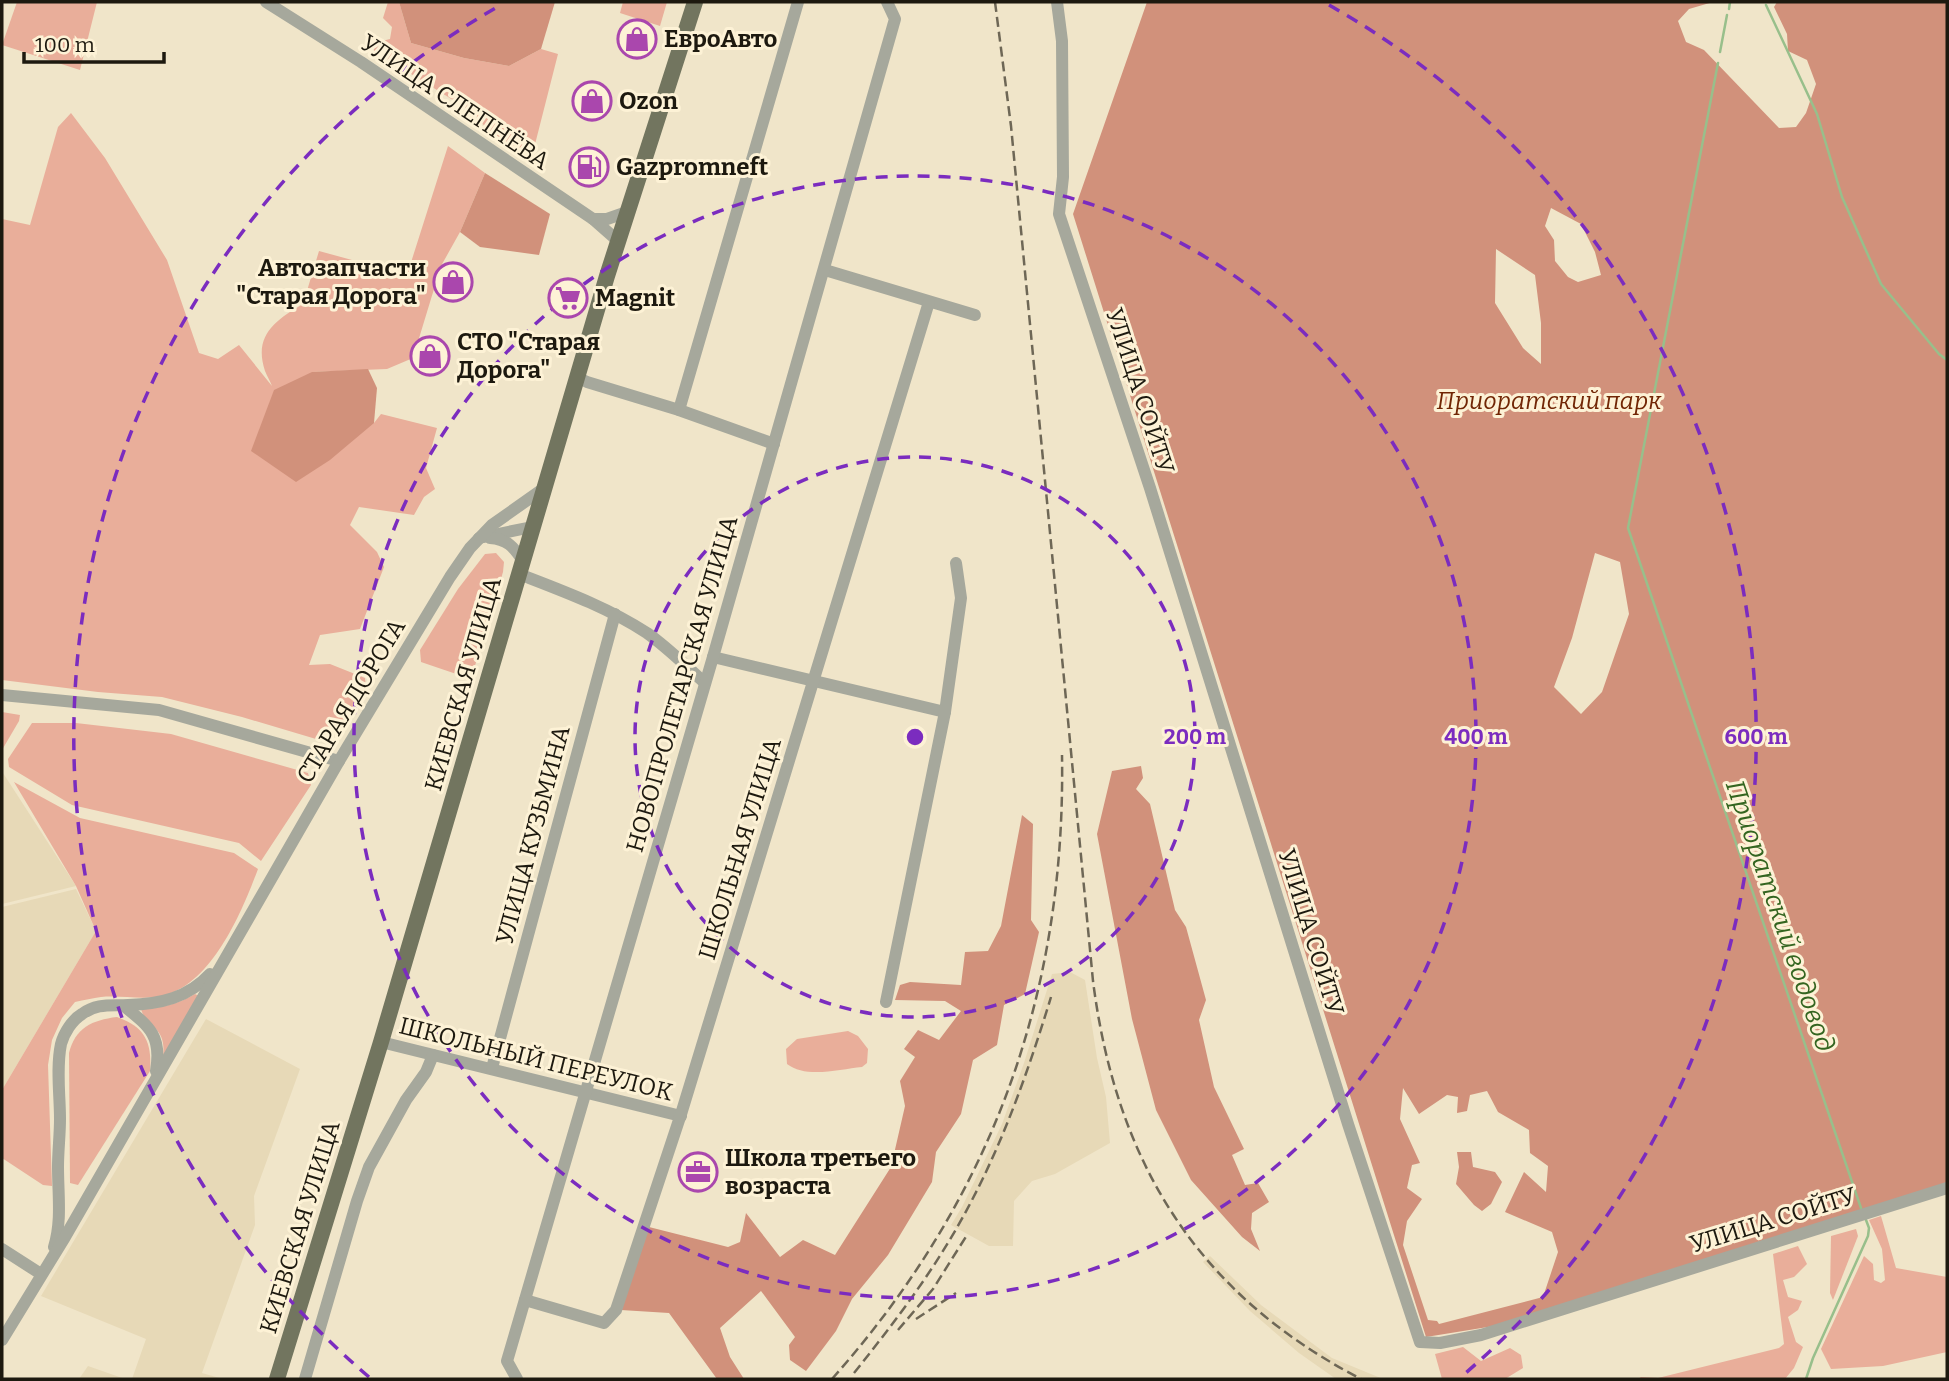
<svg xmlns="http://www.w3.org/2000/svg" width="1949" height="1381" viewBox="0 0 1949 1381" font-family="Bitter,serif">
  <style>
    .built { fill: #e7d9b7 }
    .green { fill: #e9ae9a }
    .forest { fill: #d1917b; fill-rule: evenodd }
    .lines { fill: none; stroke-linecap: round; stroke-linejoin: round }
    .stream { stroke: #98bf8b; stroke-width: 2.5 }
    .minor { stroke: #a6a89c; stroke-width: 12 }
    .major { stroke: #72755f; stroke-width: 16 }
    .rail { stroke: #6e6756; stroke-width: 2.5; stroke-dasharray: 10 5; stroke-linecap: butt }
    .ring { fill: none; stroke: #7b2cbf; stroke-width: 3.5; stroke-dasharray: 12 9 }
    .labels { text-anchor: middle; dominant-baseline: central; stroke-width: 6; stroke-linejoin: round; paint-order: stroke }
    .poi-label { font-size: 24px; font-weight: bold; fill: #1d190f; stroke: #fdf2d6; text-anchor: start }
    .street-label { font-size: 24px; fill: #1d190f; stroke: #fdf2d6 }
    .park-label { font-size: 24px; font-style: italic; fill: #712605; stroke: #fdf2d6 }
    .water-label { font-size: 26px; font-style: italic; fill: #346520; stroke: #fdf2d6 }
    .centre { fill: #7b2cbf; stroke: #fdf2d6; stroke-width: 3.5 }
    .ring-label { font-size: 21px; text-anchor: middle; font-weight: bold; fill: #7b2cbf; stroke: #fdf2d6; stroke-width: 6; stroke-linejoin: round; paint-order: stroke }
  </style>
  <rect width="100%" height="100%" fill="#f0e5c9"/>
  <g class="built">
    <polygon points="2,773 3,773 76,886 2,904"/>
    <polygon points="76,889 96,931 2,1090 2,907"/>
    <polygon points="1070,972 1085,980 1097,1058 1106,1097 1110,1143 1055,1174 1032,1181 1014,1201 1013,1246 989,1246 951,1225 962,1207 1002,1124 1024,1063 1052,974"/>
    <polygon points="206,1019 300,1069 254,1196 255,1225 202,1373 223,1379 132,1379 146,1339 41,1296"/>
    <polygon points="1210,1256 1261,1305 1332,1358 1383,1379 1336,1379 1299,1353 1250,1311 1203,1262"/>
    <polygon points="88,1366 125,1379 79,1379"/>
  </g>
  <g class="green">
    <polygon points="17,2 97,2 80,70 2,45"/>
    <polygon points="388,2 399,2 411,43 464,58 509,66 541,49 558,54 531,160 486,128 474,113 374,51 374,43 390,39 392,27 383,18"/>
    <polygon points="623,2 667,2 660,26 620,13"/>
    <path d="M71 113 105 158 167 260 199 353 218 359 239 345 272 386C270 381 267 376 265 371 253 335 276 320 303 304L319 251 407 275 448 146 485 173 460 232 441 266 413 358 387 369 312 372 374 423 381 414 437 428 426 468 435 489 424 497 414 515 359 507 350 525 377 552 384 567 360 629 320 635 309 665 330 664 365 678 366 688 342 730 316 739 242 717 162 697 98 692 2 680V219L30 225 58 127Z"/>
    <polygon points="496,553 504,562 503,572 471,679 421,662 420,650 458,589 485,554"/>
    <polygon points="2,712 20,715 19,721 2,750"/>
    <polygon points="32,723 76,723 171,734 308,773 311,785 261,861 239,843 72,805 9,767 8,759"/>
    <path d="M14 782 80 818 234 853 258 869C242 912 213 981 166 995 146 1001 122 995 101 997 93 998 84 1000 75 1002L62 1018 52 1040 48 1065 52 1186 43 1185 2 1158V1090L96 931 76 886Z"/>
    <path d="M195 994 199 996 163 1056C167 1026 146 1028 141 1009 160 1008 178 1004 195 994Z"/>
    <path d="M117 1017C145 1027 152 1042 150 1071L78 1185 70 1183 69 1053C75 1028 92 1020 117 1017Z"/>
    <path d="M848 1031 858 1036 868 1049 867 1063 862 1067C840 1069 806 1079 787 1064L786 1049 797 1039Z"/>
    <polygon points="1881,1216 1896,1268 1947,1277 1947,1352 1883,1366 1831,1369 1821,1349 1864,1256 1873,1264 1874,1280 1881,1283 1885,1280 1882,1249 1869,1220"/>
    <polygon points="1856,1229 1858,1236 1833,1300 1830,1293 1831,1236"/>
    <polygon points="1798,1246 1807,1264 1794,1277 1783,1280 1788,1297 1802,1301 1798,1310 1788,1317 1796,1342 1803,1347 1794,1368 1785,1379 1638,1379 1641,1377 1658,1378 1779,1348 1784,1344 1773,1254"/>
    <polygon points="1463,1347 1481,1361 1510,1348 1521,1355 1523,1368 1505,1379 1442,1379 1435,1354"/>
  </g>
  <g class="forest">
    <polygon points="399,2 555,2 541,49 509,66 464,58 411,43"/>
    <path d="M1147 2H1713L1689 9 1678 21 1686 42 1704 50 1779 128 1796 127 1806 113 1816 84 1807 60 1788 51 1787 34 1774 7 1777 2H1947V1183L1494 1326 1426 1337 1073 214ZM1551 208 1581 224 1595 252 1601 275 1578 282 1568 277 1555 261 1554 240 1545 226ZM1496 249 1535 275 1541 323V364L1523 348 1495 303ZM1595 553 1620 562 1629 614 1602 692 1581 714 1554 687 1572 638ZM1403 1088 1419 1114 1447 1095 1458 1097 1457 1113 1467 1111 1470 1095 1487 1091 1498 1112 1529 1130 1530 1153 1548 1166 1546 1192 1524 1172 1505 1212 1552 1232 1558 1252 1543 1297 1439 1324 1437 1321 1428 1320 1403 1245 1407 1221 1422 1199 1407 1188 1412 1165 1420 1163 1400 1119Z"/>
    <polygon points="485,173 550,214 539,255 480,247 460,232"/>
    <polygon points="368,369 377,388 374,423 330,460 296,482 251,451 274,390 312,372"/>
    <polygon points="1141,766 1143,778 1136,789 1150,804 1175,910 1186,927 1206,1000 1199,1020 1214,1087 1244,1149 1232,1155 1245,1185 1258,1183 1269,1202 1252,1213 1251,1229 1260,1251 1242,1237 1191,1180 1156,1110 1132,1019 1097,834 1112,771"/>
    <polygon points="1022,815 1033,824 1031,920 1039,932 1025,994 1004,1005 997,1045 973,1060 961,1114 936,1152 932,1182 888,1255 852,1299 836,1331 806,1371 790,1360 789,1345 795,1337 761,1291 720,1328 730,1357 744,1379 717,1379 669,1313 621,1310 649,1227 728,1247 740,1242 746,1213 780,1257 803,1240 835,1255 891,1167 905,1106 900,1081 915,1057 904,1049 918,1030 939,1040 961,1011 945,1001 895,1000 900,985 910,982 961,985 965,952 988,951 1001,926"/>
    <polygon points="1457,1152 1471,1152 1473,1167 1495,1172 1502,1182 1491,1204 1482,1211 1474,1205 1456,1184 1459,1167"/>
  </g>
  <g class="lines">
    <g class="stream">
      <polyline points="1766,5 1817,114 1842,197 1881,284 1939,354 1947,360"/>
      <polyline points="1729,9 1730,2"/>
      <polyline points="1720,52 1727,15"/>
      <polyline points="1718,63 1628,528 1861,1208"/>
      <polyline points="1806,1379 1813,1358 1868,1236 1869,1228 1866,1220"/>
    </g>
    <g class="minor">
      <polyline points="266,2 361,62 593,219 618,241"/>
      <polyline points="1057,2 1062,41 1063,177 1059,214 1150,488 1348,1124 1420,1342 1440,1343 1481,1335 1947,1188"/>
      <polyline points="593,219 607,219 627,212"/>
      <polyline points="825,270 975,315"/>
      <polyline points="577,377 587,382 679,410 774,444"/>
      <polyline points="679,410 798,2"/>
      <polyline points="479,538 532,527"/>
      <path d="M490 538C507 539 514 547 523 561"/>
      <path d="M519 574C563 591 607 607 647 633 667 647 686 666 705 683"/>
      <polyline points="713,657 945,712"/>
      <polyline points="2,695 159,710 339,761"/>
      <polyline points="886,1002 945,712 961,598 956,563"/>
      <path d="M124 1006C150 1027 162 1036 156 1071"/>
      <polyline points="381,1042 681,1116"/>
      <polyline points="492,1068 615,614"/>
      <path d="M54 1247C62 1221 58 1195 58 1167 58 1151 60 1135 60 1119 60 1095 56 1068 61 1044 64 1033 72 1020 82 1014 97 1003 111 1006 128 1005 160 1004 188 998 210 974"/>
      <polyline points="2,1249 41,1274"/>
      <polyline points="525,1300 604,1323 616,1310 682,1111 929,302"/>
      <polyline points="2,1340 65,1237 339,761 450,577 470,548 492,525 543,489"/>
      <polyline points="305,1379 357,1201 369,1167 406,1100 426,1072 433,1055"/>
      <polyline points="517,1379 507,1361 713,657 895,19 887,2"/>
    </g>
    <polyline class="major" points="277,1379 381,1042 607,276 695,2"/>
    <g class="rail">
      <path d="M995 2 1011 126 1093 981C1116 1162 1197 1294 1361 1379"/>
      <polyline points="916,1319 956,1293"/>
      <polyline points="898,1330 933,1289 967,1235"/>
      <path d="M854 1373C894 1323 933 1272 964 1215 1002 1146 1028 1072 1051 997"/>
      <path d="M832 1379C991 1200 1066 995 1062 755"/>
    </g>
  </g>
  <g class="ring">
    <circle cx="915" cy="737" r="280"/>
    <circle cx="915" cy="737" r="561"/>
    <path d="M369 1377A841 841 0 0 1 501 5M1329 5A841 841 0 0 1 1461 1377"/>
  </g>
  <defs>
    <g id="shop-ring" transform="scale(2.0125)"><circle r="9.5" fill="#fdf2d6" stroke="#aa47ad" stroke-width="1.5"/><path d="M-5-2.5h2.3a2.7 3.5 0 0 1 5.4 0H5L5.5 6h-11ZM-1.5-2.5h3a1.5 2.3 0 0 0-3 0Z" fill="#aa47ad"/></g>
    <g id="fuel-ring" transform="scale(2.0125)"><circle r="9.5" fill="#fdf2d6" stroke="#aa47ad" stroke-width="1.5"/><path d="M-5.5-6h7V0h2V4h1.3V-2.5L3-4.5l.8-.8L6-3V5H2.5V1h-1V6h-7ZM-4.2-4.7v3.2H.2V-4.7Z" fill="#aa47ad"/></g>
    <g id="supermarket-ring" transform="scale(2.0125)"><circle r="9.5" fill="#fdf2d6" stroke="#aa47ad" stroke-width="1.5"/><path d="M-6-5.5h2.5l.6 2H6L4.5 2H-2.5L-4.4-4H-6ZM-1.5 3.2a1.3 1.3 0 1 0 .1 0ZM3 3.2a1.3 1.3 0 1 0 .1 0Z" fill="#aa47ad"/></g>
    <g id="office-ring" transform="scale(2.0125)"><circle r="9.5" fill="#fdf2d6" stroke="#aa47ad" stroke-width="1.5"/><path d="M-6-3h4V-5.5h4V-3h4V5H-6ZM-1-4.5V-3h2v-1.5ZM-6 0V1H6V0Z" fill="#aa47ad"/></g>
  </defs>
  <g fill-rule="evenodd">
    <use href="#shop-ring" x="637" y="39"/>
    <use href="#shop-ring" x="592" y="101"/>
    <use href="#fuel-ring" x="589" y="167"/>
    <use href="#shop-ring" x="453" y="282"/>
    <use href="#supermarket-ring" x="568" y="298"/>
    <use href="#shop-ring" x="430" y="356"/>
    <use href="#office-ring" x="698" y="1172"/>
  </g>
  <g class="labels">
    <g class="poi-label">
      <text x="664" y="39">ЕвроАвто</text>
      <text x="619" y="101">Ozon</text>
      <text x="616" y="167">Gazpromneft</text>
      <text x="426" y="268" text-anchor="end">Автозапчасти<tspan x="426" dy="28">"Старая Дорога"</tspan></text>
      <text x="595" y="298">Magnit</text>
      <text x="457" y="342">СТО "Старая<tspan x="457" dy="28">Дорога"</tspan></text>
      <text x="725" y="1158">Школа третьего<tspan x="725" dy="28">возраста</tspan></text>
    </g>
    <g class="street-label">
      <text transform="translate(455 102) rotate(34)">УЛИЦА СЛЕПНЁВА</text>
      <text transform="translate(1140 391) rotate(72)">УЛИЦА СОЙТУ</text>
      <text transform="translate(463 684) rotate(-74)">КИЕВСКАЯ УЛИЦА</text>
      <text transform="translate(682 684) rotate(-74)">НОВОПРОЛЕТАРСКАЯ УЛИЦА</text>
      <text transform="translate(351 701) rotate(-59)">СТАРАЯ ДОРОГА</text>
      <text transform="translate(533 835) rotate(-75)">УЛИЦА КУЗЬМИНА</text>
      <text transform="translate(740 849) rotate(-73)">ШКОЛЬНАЯ УЛИЦА</text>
      <text transform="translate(1311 932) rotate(73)">УЛИЦА СОЙТУ</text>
      <text transform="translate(536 1059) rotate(14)">ШКОЛЬНЫЙ ПЕРЕУЛОК</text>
      <text transform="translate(1773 1220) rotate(-17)">УЛИЦА СОЙТУ</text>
      <text transform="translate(300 1227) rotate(-73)">КИЕВСКАЯ УЛИЦА</text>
    </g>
    <g class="park-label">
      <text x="1549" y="401">Приоратский парк</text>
    </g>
    <g class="water-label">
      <text transform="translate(1780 916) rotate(71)">Приоратский водовод</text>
    </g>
  </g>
  <circle cx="915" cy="737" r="10" class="centre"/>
  <g class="ring-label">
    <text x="1195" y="744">200 m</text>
    <text x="1476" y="744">400 m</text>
    <text x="1756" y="744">600 m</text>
  </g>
  <rect width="1949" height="1381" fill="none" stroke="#1d190f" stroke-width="7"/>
  <path d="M24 52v10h140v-10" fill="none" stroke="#1d190f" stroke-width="3.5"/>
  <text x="35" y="52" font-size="21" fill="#1d190f" stroke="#fdf2d6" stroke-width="5" paint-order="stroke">100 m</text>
</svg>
